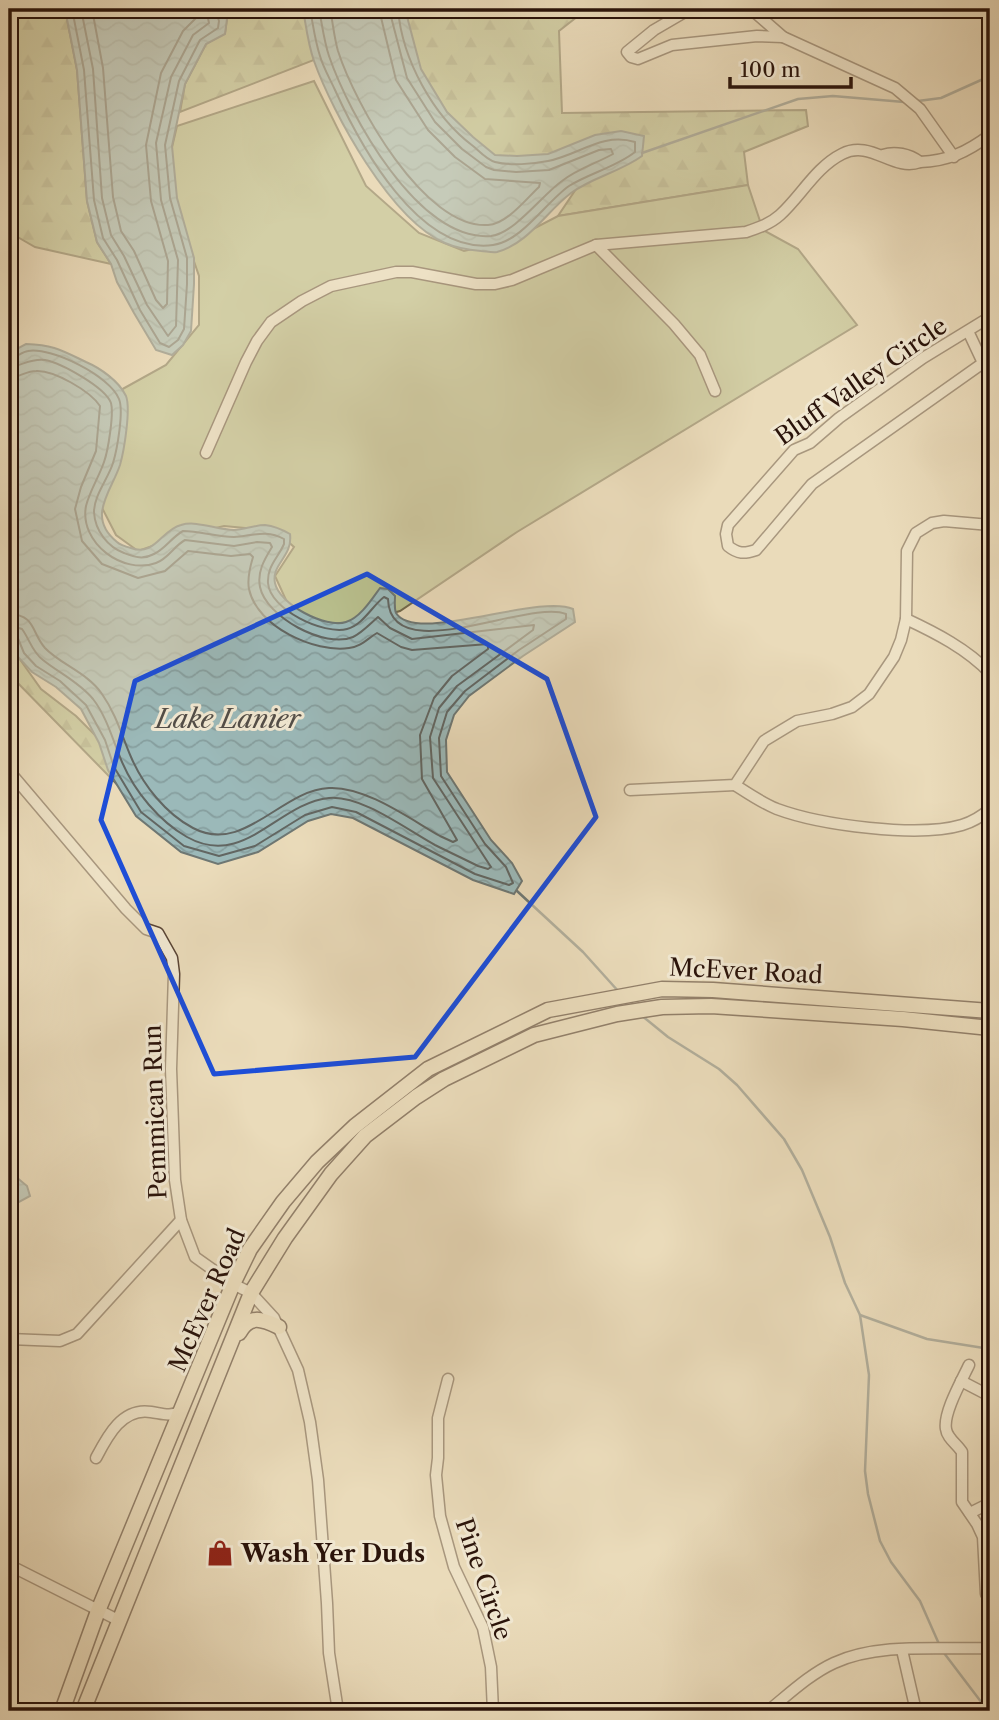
<svg xmlns="http://www.w3.org/2000/svg" width="999" height="1720" viewBox="0 0 999 1720" font-family="'Libre Caslon Text',serif">
  <style>
    .forest { fill: url(#forest-firs); stroke: #726a4c; stroke-width: 2 }
    .park { fill: #b9c08e; stroke: #726a4c; stroke-width: 2 }
    .water { fill: url(#water-waves); stroke: #6e7773; stroke-width: 2 }
    .lines { fill: none; stroke-linecap: round; stroke-linejoin: round }
    .shore { stroke: #626662; stroke-width: 2 }
    .stream { stroke: #6e7773; stroke-width: 2.5 }
    .minor-casing { stroke: #5a4536; stroke-width: 13 }
    .major-casing { stroke: #2a130a; stroke-width: 17 }
    .minor { stroke: #f1e8d2; stroke-width: 10 }
    .major { stroke: #eadbba; stroke-width: 14 }
    .marked { fill: none; stroke: #1d4ed8; stroke-width: 5; stroke-linejoin: round }
    .labels { text-anchor: middle; dominant-baseline: central; stroke-width: 6; stroke-linejoin: round; paint-order: stroke }
    .street-label { font-size: 24px; fill: #2a130a; stroke: #f1e8d2 }
    .poi-label { font-size: 24px; font-weight: bold; fill: #2a130a; stroke: #f1e8d2; text-anchor: start }
    .water-label { font-size: 26px; font-style: italic; fill: #524d47; stroke: #f1e8d2 }
  </style>
  <defs>
    <pattern id="forest-firs" width="22" height="20" patternUnits="userSpaceOnUse" patternTransform="scale(1.75)"><rect width="22" height="20" fill="#b9c08e"/><path d="M5 1l3.5 6h-7zM16 11l3.5 6h-7z" fill="#9fa479"/></pattern>
    <pattern id="water-waves" width="16" height="10" patternUnits="userSpaceOnUse" patternTransform="scale(1.75)"><rect width="16" height="10" fill="#9bb9b9"/><path d="M0 5q4-4 8 0t8 0" fill="none" stroke="#869e9e"/></pattern>
  </defs>
  <rect width="100%" height="100%" fill="#eadbba"/>
  <filter id="stains"><feTurbulence type="fractalNoise" baseFrequency=".00286" numOctaves="4"/><feColorMatrix values="0 0 0 0 .2 0 0 0 0 .09 0 0 0 0 .02 0 0 0 .5 -.17"/></filter>
  <radialGradient id="worn" r=".72"><stop offset=".6" stop-color="#630" stop-opacity="0"/><stop offset="1" stop-color="#630" stop-opacity=".3"/></radialGradient>
  <g class="forest">
    <polygon points="9,9 65,9 77,70 87,201 97,242 111,264 35,247 9,232"/>
    <polygon points="221,9 303,9 314,60 180,112 185,84 206,44 225,33 227,19"/>
    <polygon points="412,9 511,11 521,9 587,9 559,31 562,113 806,110 808,126 744,152 748,185 558,216 580,183 492,157 442,108 406,55 408,14"/>
    <polygon points="9,644 41,689 76,716 109,749 146,814 9,674"/>
  </g>
  <polygon class="park" points="314,81 366,186 419,233 464,251 512,240 558,216 748,185 763,230 798,249 857,325 517,532 400,611 361,622 328,624 291,611 275,576 294,547 276,531 224,526 178,537 138,551 116,535 98,500 119,391 166,365 199,325 199,276 165,177 177,126"/>
  <g class="water">
    <polygon points="65,9 221,9 227,19 225,34 206,44 185,84 172,146 177,198 194,258 194,284 191,331 183,345 172,355 156,350 134,313 117,282 111,264 97,242 87,201 77,70"/>
    <path d="M303 9H405L421 69 447 112 473 137 495 155 517 156 548 154 595 135 621 131 644 136 642 156C620 172 593 177 571 193 547 211 528 244 497 252 492 253 485 251 481 251 469 250 456 248 445 243 391 220 333 114 314 61 308 44 306 26 303 9Z"/>
    <path d="M26 344C54 345 61 350 86 362 100 368 119 381 126 396 131 409 124 451 120 465 111 492 86 517 117 542 120 545 127 547 131 548 155 557 161 530 181 525 197 520 217 530 234 530 244 530 254 525 265 525 274 526 283 530 290 534 293 557 271 564 275 583 279 604 326 629 346 622 360 618 372 599 380 588L388 589 395 596C395 602 394 608 396 613 416 645 538 593 573 609L575 622 523 656 469 696 454 715 446 740 447 772 491 840 512 863 522 881 514 894 473 880 353 818 331 814 308 821 258 852 218 864 181 852 136 816 108 770 99 743 81 709 56 687 32 672 18 657 9 636V353Z"/>
    <polygon points="9,1171 27,1186 30,1196 19,1202 9,1200"/>
  </g>
  <g class="lines">
    <g class="shore">
      <polyline points="72,9 84,70 94,200 103,238 117,260 140,310 160,343 169,347 178,340 184,329 187,284 187,258 170,198 165,145 179,81 200,40 218,28 219,21 215,9"/>
      <polyline points="81,9 93,69 102,198 111,235 124,256 147,305 168,336 176,326 178,260 161,200 156,143 171,77 193,35 209,23 206,9"/>
      <polyline points="92,9 103,68 113,197 121,231 134,251 156,300 163,308 167,304 168,261 151,201 146,145 161,73 183,31 196,18 196,9"/>
      <path d="M310 9C313 24 315 41 320 56 323 67 330 79 335 90 360 145 419 255 493 245 522 241 546 202 569 186 590 173 616 167 635 152V142C602 132 579 155 548 161 533 164 510 166 495 162 487 160 479 151 473 146 433 116 402 59 398 9"/>
      <path d="M319 9C322 24 324 41 329 56 349 114 418 242 491 236 515 233 542 195 562 181 577 169 597 163 613 154L611 149 599 150 549 170 516 172 494 170 486 167 462 149 435 122 407 78 389 9"/>
      <path d="M330 9C333 23 334 37 338 51 355 104 424 229 488 225 507 224 526 199 539 187L540 183 485 179 455 157 428 130 396 80 379 9"/>
      <path d="M9 358C16 358 21 352 28 351 52 347 110 376 119 399 124 411 117 450 113 463 108 479 94 495 94 512 95 531 108 547 124 553 135 557 143 560 154 554 165 549 172 537 183 531 200 531 217 537 234 537 252 536 266 529 284 539V544C278 558 267 566 268 583 270 610 324 635 347 629 363 625 372 606 384 597L388 599C390 670 530 598 566 614V619L519 650 465 691 447 712 439 738 441 776 485 844 506 867 513 883 509 885 475 874 356 812 332 807 305 815 255 846 219 856 184 846 141 812 114 767 105 740 86 705 60 681 36 666 24 653 17 636 9 634"/>
      <path d="M9 367C22 366 30 358 45 360 61 363 105 387 111 403 114 414 108 451 104 462 99 477 90 490 86 506 79 543 123 575 156 563 168 559 174 546 185 540L234 546 257 542 270 543 272 547C264 560 257 572 260 587 266 617 325 649 353 637 362 633 371 623 378 617L390 628 412 639 534 625 533 630 457 686 439 708 430 737 433 778 491 867 488 869 478 866C464 859 449 852 435 845 407 830 362 795 329 798 278 803 244 869 187 837 159 821 135 792 122 762 113 741 107 717 93 699 79 682 59 673 43 660 32 652 30 640 22 629L9 625"/>
      <path d="M9 378C19 377 27 371 36 371 54 370 90 391 100 406L96 451 81 487 75 509 82 541 102 564 138 578 165 571 188 551 231 556 250 554 253 557C250 567 247 579 249 589 257 627 315 653 349 648 361 647 368 638 377 633L401 647 412 650 488 644V649L452 676 434 698 420 735 422 779 457 840 453 842 440 836C410 819 365 786 329 788 281 790 244 855 193 828 166 814 143 785 131 757 122 736 116 714 102 694 88 673 60 664 45 648 31 632 36 615 9 614"/>
    </g>
    <g class="stream">
      <polyline points="918,101 941,98 990,76"/>
      <polyline points="642,153 798,99 833,96 904,102"/>
      <polyline points="517,891 583,952 619,992"/>
      <polyline points="641,1015 668,1037 719,1069 737,1085 784,1139 802,1170 830,1237 845,1283 860,1315 869,1375 865,1471 868,1494 880,1541 891,1562 920,1601 939,1644"/>
      <polyline points="860,1315 927,1339 990,1349"/>
      <polyline points="944,1653 988,1711"/>
    </g>
    <g class="minor-casing">
      <g id="minor">
        <polyline points="690,9 654,30 627,52 631,57 638,59 672,45 757,36 783,37"/>
        <polyline points="751,9 783,37 895,88 920,109 954,157"/>
        <path d="M920 162C948 161 967 152 990 135"/>
        <polyline points="596,245 674,324 700,355 715,391"/>
        <path d="M968 331 983 363 812 484 756 550C744 554 738 554 728 546L726 534 728 525 794 450 810 443 839 418 923 358 990 317"/>
        <path d="M206 453 246 362 257 341 271 322 302 301 331 286 396 272H412L476 284H495L512 280 596 245 746 232C758 228 770 224 780 215 801 196 816 167 842 154 871 139 893 172 920 162 909 154 895 151 883 155"/>
        <path d="M906 619C936 633 967 649 990 673"/>
        <polyline points="9,771 126,909 146,929 158,933 172,958 174,974 171,1069 175,1180 181,1220 195,1257 233,1284 251,1293 274,1318 298,1370 310,1422 318,1480 327,1603 329,1653 338,1711"/>
        <path d="M735 785C749 794 762 803 777 809 820 825 918 838 962 825 972 822 982 816 990 809"/>
        <polyline points="630,790 735,785 764,741 797,721 832,714 852,707 869,694 894,657 901,640 906,619 907,551 916,533 932,523 944,521 990,525"/>
        <polyline points="9,1339 60,1341 77,1334 181,1220"/>
        <path d="M969 1365C962 1380 943 1413 946 1429 947 1438 957 1444 962 1452V1502L977 1524 983 1537 986 1594"/>
        <polyline points="448,1379 438,1418 438,1458 436,1475 440,1516 454,1567 483,1628 491,1667 493,1711"/>
        <polyline points="961,1381 990,1396"/>
        <path d="M96 1458C107 1437 122 1407 151 1412 164 1414 169 1417 182 1411"/>
        <polyline points="970,1513 990,1503"/>
        <polyline points="9,1565 120,1621"/>
        <polyline points="902,1650 916,1711"/>
        <path d="M768 1711C789 1694 810 1674 834 1663 880 1642 941 1650 990 1648"/>
      </g>
    </g>
    <g class="major-casing">
      <g id="major">
        <path d="M239 1333C249 1314 262 1319 279 1327"/>
        <polyline points="62,1711 98,1611 233,1284 250,1249 283,1202 317,1162 355,1126 428,1069 548,1010 662,989 713,990 990,1011"/>
        <polyline points="83,1711 251,1293 285,1238 331,1174 365,1136 416,1097 444,1079 534,1035 617,1014 662,1007 711,1006 903,1019 990,1028"/>
      </g>
    </g>
    <use href="#minor" class="minor"/>
    <use href="#major" class="major"/>
  </g>
  <path d="M0 0H999V1720H0ZM367 574 547 679 596 817 415 1057 214 1074 101 820 135 681Z" fill="#eadbba" fill-opacity=".55" fill-rule="evenodd"/>
  <path class="marked" d="M367 574 547 679 596 817 415 1057 214 1074 101 820 135 681Z"/>
  <defs>
    <g id="shop-bare" transform="scale(2.1)"><path d="M-5-2.5h2.3a2.7 3.5 0 0 1 5.4 0H5L5.5 6h-11ZM-1.5-2.5h3a1.5 2.3 0 0 0-3 0Z" fill="#8f2418" stroke="#f1e8d2" stroke-width="2.5" paint-order="stroke"/></g>
  </defs>
  <g fill-rule="evenodd">
    <use href="#shop-bare" x="220" y="1553"/>
  </g>
  <g class="labels">
    <g class="street-label">
      <text transform="translate(861 381) rotate(-35)">Bluff Valley Circle</text>
      <text transform="translate(746 971) rotate(3)">McEver Road</text>
      <text transform="translate(155 1112) rotate(-92)">Pemmican Run</text>
      <text transform="translate(207 1300) rotate(-66)">McEver Road</text>
      <text transform="translate(484 1579) rotate(71)">Pine Circle</text>
    </g>
    <g class="poi-label">
      <text x="241" y="1553">Wash Yer Duds</text>
    </g>
    <g class="water-label">
      <text x="228" y="719">Lake Lanier</text>
    </g>
  </g>
  <rect width="999" height="1720" fill="none" stroke="#eadbba" stroke-width="35"/>
  <rect x="10" y="10" width="978" height="1699" fill="none" stroke="#2a130a" stroke-width="3.5"/>
  <rect x="18" y="18" width="964" height="1685" fill="none" stroke="#2a130a" stroke-width="2"/>
  <path d="M730 77v10h121v-10" fill="none" stroke="#2a130a" stroke-width="3.5"/>
  <text x="740" y="77" font-size="21" fill="#2a130a" stroke="#f1e8d2" stroke-width="5" paint-order="stroke">100 m</text>
  <rect width="100%" height="100%" filter="url(#stains)"/>
  <rect width="100%" height="100%" fill="url(#worn)"/>
</svg>
